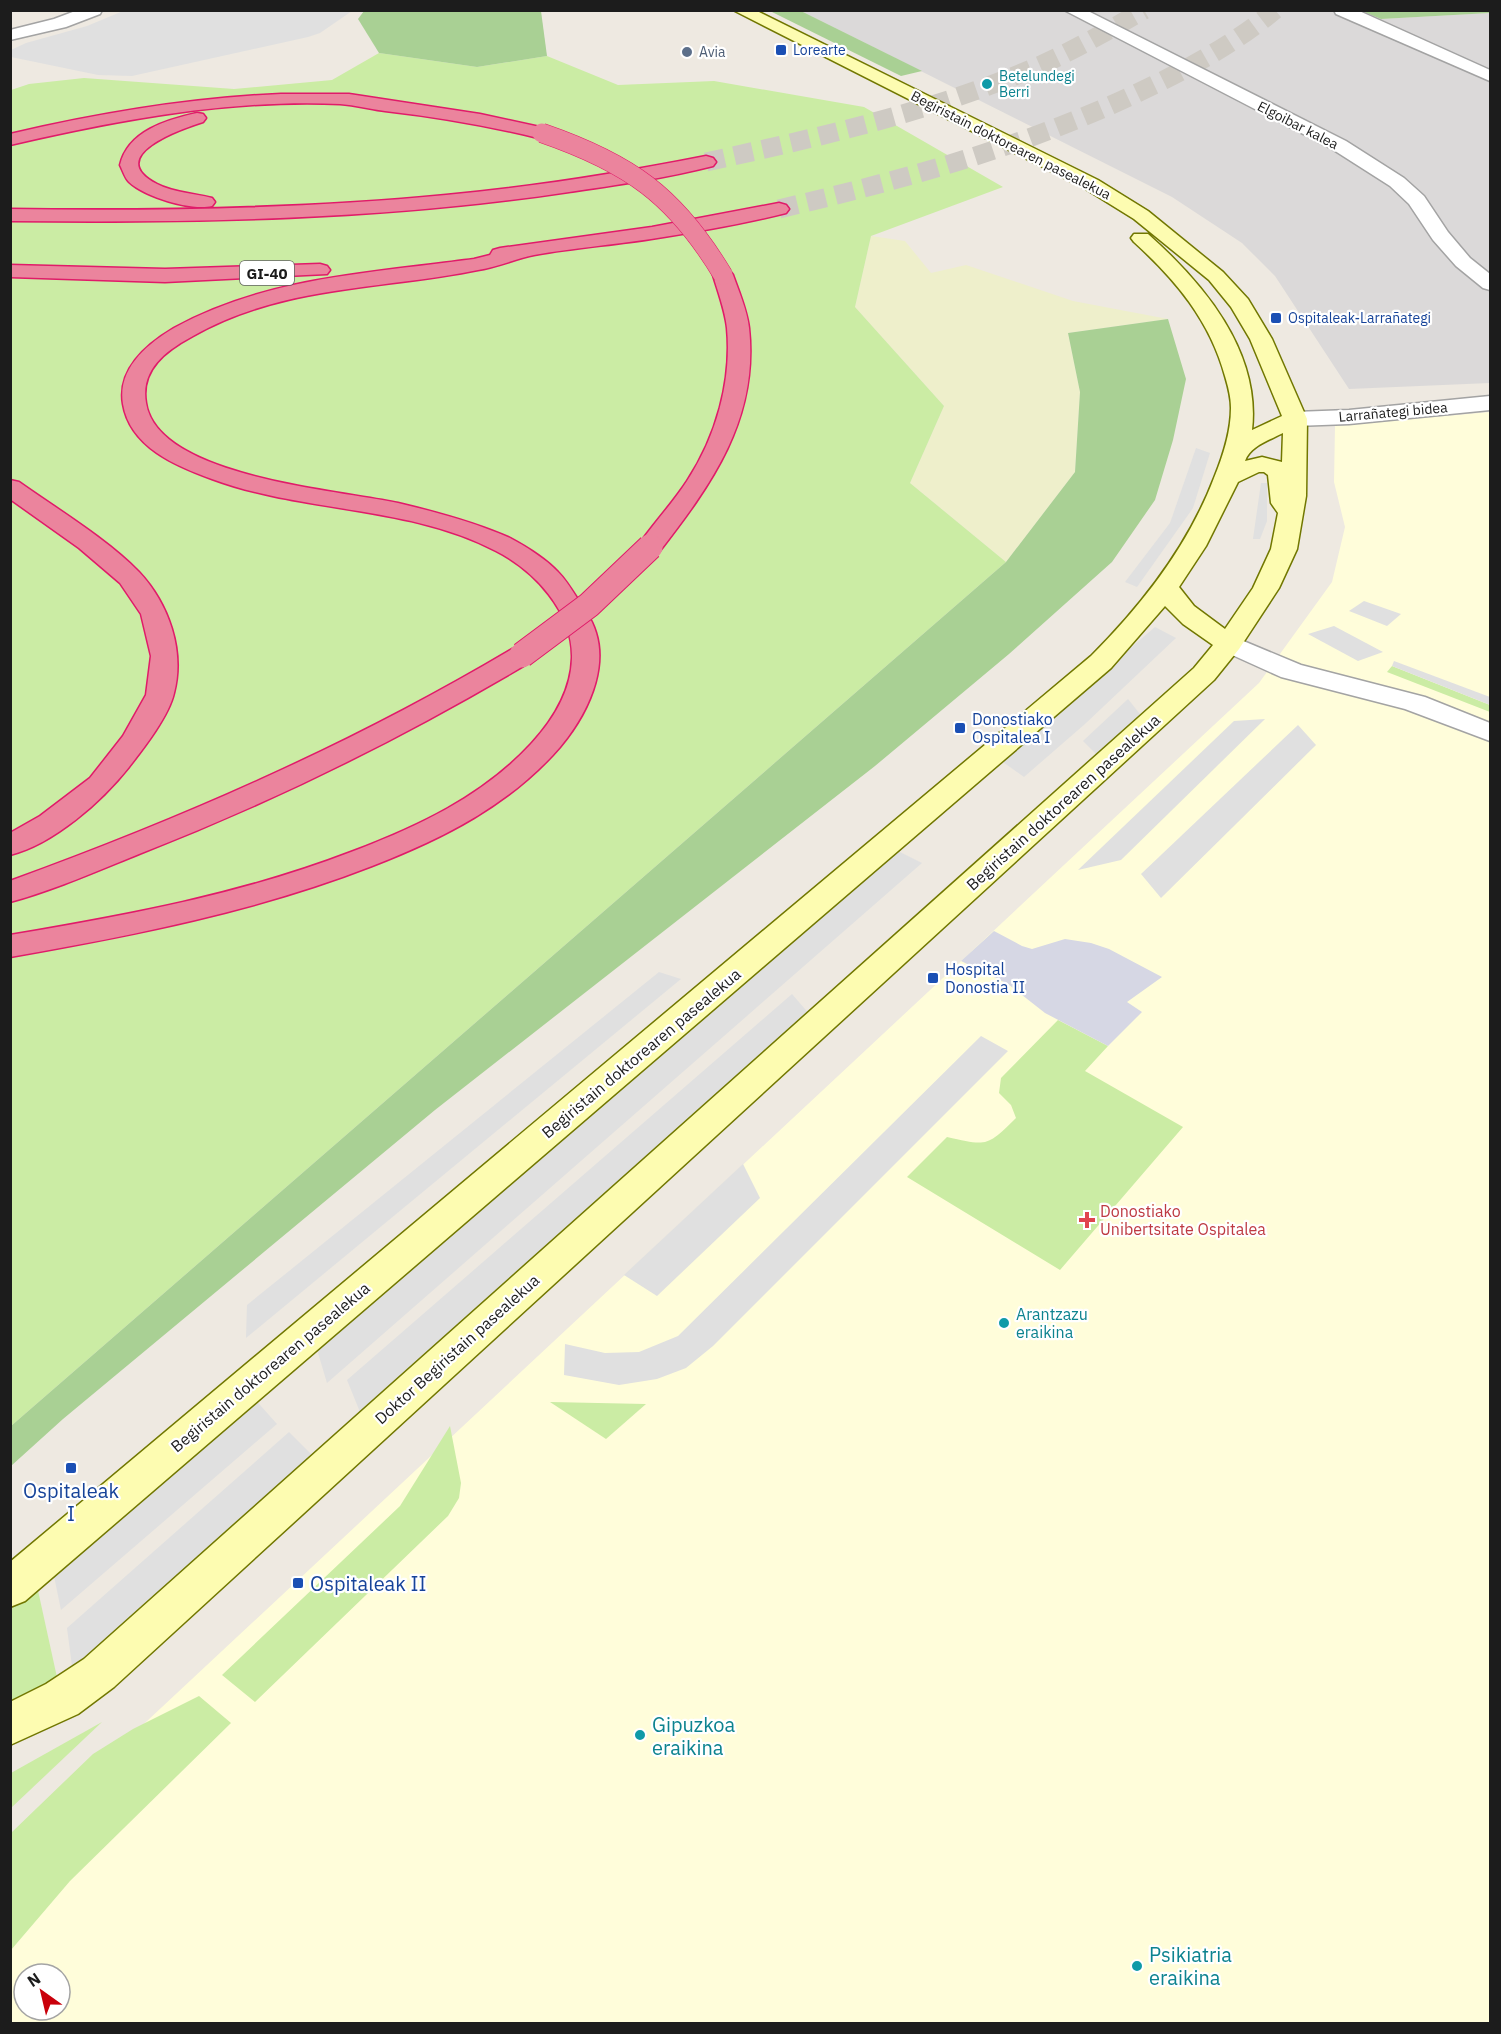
<svg xmlns="http://www.w3.org/2000/svg" width="1501" height="2034" viewBox="0 0 1501 2034" font-family="'IBM Plex Sans',sans-serif">
  <style>
    .residential { fill: #dbd9d9 }
    .education { fill: #fffdda; fill-rule: evenodd }
    .farmland { fill: #eeefcb }
    .grass { fill: #cbeca4 }
    .forest { fill: #a9d094 }
    .parking { fill: #e0e0e0 }
    .plaza { fill: #d6d7e4 }
    .lines { fill: none; stroke-linecap: round; stroke-linejoin: round }
    .highway-tunnel { stroke: #cecac3; stroke-width: 19; stroke-dasharray: 19 10; stroke-linecap: butt }
    .street-casing { stroke: #a3a3a3; stroke-width: 3 }
    .secondary-casing { stroke: #717700; stroke-width: 3 }
    .highway-casing { stroke: #e01b69; stroke-width: 3 }
    .street { fill: #fff; fill-rule: evenodd }
    .secondary { fill: #fdfcb1; fill-rule: evenodd }
    .highway { fill: #eb849d; fill-rule: evenodd }
    .highway-bridge-far1-casing { stroke: #e01b69; stroke-width: 20; stroke-linecap: butt }
    .highway-bridge-casing { stroke: #e01b69; stroke-width: 27; stroke-linecap: butt }
    .highway-bridge-far1 { stroke: #eb849d; stroke-width: 19 }
    .highway-bridge { stroke: #eb849d; stroke-width: 25 }
    .transit-dot { fill: #1a4fb4; stroke: #fff; stroke-width: 2 }
    .service-dot { fill: #5c6f8a; stroke: #fff; stroke-width: 2 }
    .culture-dot { fill: #0f9aa8; stroke: #fff; stroke-width: 2 }
    .health-dot { fill: #e0444e; stroke: #fff; stroke-width: 2 }
    .labels { text-anchor: middle; dominant-baseline: central; stroke-width: 4.5; stroke-linejoin: round; paint-order: stroke }
    .far-transit-label { font-size: 14px; fill: #164399; stroke: #fff; text-anchor: start }
    .far-service-label { font-size: 14px; fill: #4e5e75; stroke: #fff; text-anchor: start }
    .far-culture-label { font-size: 14px; fill: #0d838f; stroke: #fff; text-anchor: start }
    .far-street-label { font-size: 14px; fill: #1c1c1c; stroke: #fff }
    .shield { fill: #fff; stroke: #606060; stroke-width: 1.5 }
    .shield-label { font-size: 15px; font-weight: bold; fill: #1c1c1c }
    .transit-label { font-size: 16px; fill: #164399; stroke: #fff; text-anchor: start }
    .street-label { font-size: 16px; fill: #1c1c1c; stroke: #fff }
    .health-label { font-size: 16px; fill: #be3a42; stroke: #fff; text-anchor: start }
    .culture-label { font-size: 16px; fill: #0d838f; stroke: #fff; text-anchor: start }
    .near-transit-label { font-size: 20px; fill: #164399; stroke: #fff }
    .near-culture-label { font-size: 20px; fill: #0d838f; stroke: #fff; text-anchor: start }
  </style>
  <rect width="100%" height="100%" fill="#eee9e1"/>
  <polygon class="residential" points="1362,10 1381,19 1490,13 1490,383 1349,389 1275,276 1242,243 1172,197 801,11"/>
  <path class="education" d="M1490 412V2023L11 2024V1848L1259 683 1332 582 1345 527 1334 482 1335 426ZM24 1974H60V2010H24Z"/>
  <polygon class="farmland" points="871,236 905,241 931,273 966,265 1073,301 1168,319 1068,333 1080,392 1075,472 1006,562 910,483 944,406 855,307"/>
  <g class="grass">
    <polygon points="379,53 477,67 547,56 618,85 714,81 864,107 1003,187 871,236 855,307 944,406 910,483 1006,562 11,1426 11,90 29,84 84,78 234,89 332,80"/>
    <polygon points="1392,666 1490,705 1490,712 1387,672"/>
    <path d="M1058 1020 1108 1046 1085 1071 1183 1127 1060 1270 907 1177 947 1137C987 1146 987 1147 1016 1118L1011 1105 999 1093 1001 1078Z"/>
    <polygon points="550,1402 646,1404 606,1439"/>
    <polygon points="450,1426 461,1483 459,1498 448,1516 255,1702 222,1675 400,1506"/>
    <polygon points="37,1586 58,1682 11,1707 11,1609"/>
    <polygon points="199,1696 231,1723 70,1881 11,1950 11,1833 93,1754 133,1729"/>
    <polygon points="102,1722 11,1808 11,1773"/>
  </g>
  <g class="forest">
    <polygon points="1490,10 1490,13 1381,19 1362,11"/>
    <polygon points="364,11 541,11 547,56 477,67 379,53 358,19"/>
    <polygon points="770,11 801,11 922,71 901,76"/>
    <polygon points="1168,319 1186,379 1173,440 1155,500 1112,562 1009,654 875,766 435,1110 63,1419 11,1466 11,1426 1006,562 1075,472 1080,392 1068,333"/>
  </g>
  <g class="parking">
    <polygon points="123,11 123,10 352,11 320,33 308,37 132,76 98,75 11,57 11,50 26,43 87,26"/>
    <polygon points="1196,448 1210,453 1193,508 1137,587 1125,582 1170,523"/>
    <polygon points="1261,483 1267,483 1267,521 1260,539 1253,539"/>
    <polygon points="1364,601 1401,614 1387,626 1349,611"/>
    <polygon points="1334,626 1383,652 1358,661 1308,634"/>
    <polygon points="1155,627 1176,638 1085,724 1024,777 1000,760"/>
    <polygon points="1394,661 1490,697 1490,705 1392,666"/>
    <polygon points="1128,699 1143,718 1100,758 1083,741"/>
    <polygon points="1265,719 1121,860 1078,870 1234,721"/>
    <polygon points="1298,725 1316,745 1161,898 1141,874"/>
    <polygon points="898,851 922,863 327,1383 316,1346"/>
    <polygon points="659,972 681,979 246,1338 247,1305"/>
    <polygon points="792,994 811,1016 360,1412 347,1380"/>
    <polygon points="981,1036 1008,1051 713,1346 686,1368 657,1379 619,1385 564,1375 565,1344 605,1353 639,1352 678,1336"/>
    <polygon points="743,1164 760,1198 657,1296 624,1275"/>
    <polygon points="253,1397 277,1424 61,1610 53,1571"/>
    <polygon points="289,1432 312,1455 73,1673 67,1628"/>
  </g>
  <polygon class="plaza" points="994,931 1022,946 1032,949 1065,939 1091,943 1109,949 1162,977 1127,1002 1142,1012 1108,1046 1045,1013 1008,984 961,961"/>
  <g class="lines">
    <g class="highway-tunnel">
      <path d="M706 162C820 137 936 111 1043 64 1078 48 1111 29 1144 10"/>
      <path d="M779 209C901 180 1021 148 1135 94 1184 71 1233 45 1275 10"/>
    </g>
    <g class="street-casing">
      <g id="street">
        <polygon points="78,10 102,10 100,14 66,27 10,40 10,30 54,19"/>
        <polygon points="1064,10 1086,10 1346,141 1404,178 1424,196 1448,232 1470,258 1490,274 1490,290 1483,288 1456,266 1433,240 1409,204 1390,186 1332,149"/>
        <polygon points="1334,10 1357,10 1490,70 1490,81 1336,14"/>
        <polygon points="1490,396 1490,410 1349,424 1295,426 1287,424 1283,419 1287,414 1295,412 1349,410"/>
        <polygon points="1229,635 1301,665 1425,697 1490,723 1490,741 1405,709 1281,677 1219,649 1216,643 1219,637"/>
      </g>
    </g>
    <g class="secondary-casing">
      <path id="secondary" d="M733 10H755L1098 180 1148 211 1223 272 1248 299 1272 339 1307 419 1306 496 1297 549 1279 588 1239 649 1214 680 114 1687 78 1714 10 1745V1702L46 1684 84 1659 1194 668 1213 645 1183 624 1165 606 1111 668 25 1601 10 1607V1562L1091 656C1143 604 1188 546 1214 478 1223 456 1231 432 1231 408 1231 397 1228 386 1225 376 1210 321 1176 280 1134 242L1131 238 1134 234H1148C1203 283 1261 351 1252 430L1282 416 1250 339 1231 307 1209 280 1134 219 1084 188ZM1283 433 1282 462 1262 457 1245 461C1250 446 1270 440 1283 433ZM1259 472H1264L1268 475 1271 503 1278 513 1271 549 1253 588 1225 629 1194 606 1179 587 1206 546 1238 482Z"/>
    </g>
    <g class="highway-casing">
      <g id="highway">
        <path d="M281 94H349L480 114 549 129 551 133 549 137 542 139C490 126 438 117 385 111 370 109 355 105 340 104 229 99 118 120 10 145V134C100 113 189 98 281 94Z"/>
        <path d="M197 113 203 114 206 118 203 122C181 129 103 156 157 184 174 193 194 193 212 198L215 202 212 206C191 211 145 197 129 182 125 178 123 171 120 165 128 131 166 120 197 113Z"/>
        <path d="M706 156 713 158 716 162 713 166C666 178 617 185 569 192 384 220 197 223 10 221V209C156 211 301 209 446 195 533 187 620 173 706 156Z"/>
        <path d="M779 203 786 205 789 209 786 213C742 224 696 232 651 239 612 245 573 248 534 255 515 259 497 267 478 270 380 290 282 285 193 336 167 350 140 369 146 403 157 477 338 490 398 503 436 512 474 522 510 538 525 546 546 559 558 572 569 583 577 599 586 612 616 656 590 711 560 747 510 805 442 839 372 866 254 912 134 935 10 957V935C127 915 239 895 351 852 417 827 482 797 531 744 553 720 571 692 572 658 573 612 535 571 496 551 408 505 303 513 212 479 176 466 130 447 123 404 117 369 147 344 174 328 266 277 372 273 474 259L490 255 493 250 500 248 652 227Z"/>
        <polygon points="320,264 327,266 330,270 327,274 165,282 10,277 10,265 165,269"/>
        <path d="M723 269 730 271 733 275C739 292 747 310 749 328 759 419 711 485 659 552L650 555 641 552 637 547C653 524 672 504 687 481 716 437 732 381 727 328 725 310 718 292 713 275L716 271Z"/>
        <path d="M10 480 19 482C57 509 107 539 139 572 169 604 185 651 174 693 169 716 143 749 129 767 102 801 54 844 10 855V833L40 816 90 778 123 736 146 695 151 656 141 614 120 583 79 548 10 499Z"/>
        <path d="M522 647 532 649 536 655 532 661C406 736 275 801 139 854 97 871 54 890 10 902V881C186 817 352 744 512 649Z"/>
      </g>
    </g>
    <use href="#street" class="street"/>
    <use href="#secondary" class="secondary"/>
    <use href="#highway" class="highway"/>
    <g class="highway-bridge-far1-casing">
      <path id="highway-bridge-far1" d="M542 133C629 163 675 195 723 275"/>
    </g>
    <g class="highway-bridge-casing">
      <polyline id="highway-bridge" points="522,655 589,605 650,547"/>
    </g>
    <use href="#highway-bridge-far1" class="highway-bridge-far1"/>
    <use href="#highway-bridge" class="highway-bridge"/>
  </g>
  <g class="transit-dot">
    <rect x="775" y="44" width="12" height="12" rx="3"/>
    <rect x="1270" y="312" width="12" height="12" rx="3"/>
    <rect x="954" y="722" width="12" height="12" rx="3"/>
    <rect x="927" y="972" width="12" height="12" rx="3"/>
    <rect x="65" y="1462" width="12" height="12" rx="3"/>
    <rect x="292" y="1577" width="12" height="12" rx="3"/>
  </g>
  <circle class="service-dot" cx="687" cy="52" r="6"/>
  <g class="culture-dot">
    <circle cx="987" cy="84" r="6"/>
    <circle cx="1004" cy="1323" r="6"/>
    <circle cx="640" cy="1735" r="6"/>
    <circle cx="1137" cy="1966" r="6"/>
  </g>
  <path class="health-dot" d="M1084 1211h6v6h6v6h-6v6h-6v-6h-6v-6h6z"/>
  <g class="labels">
    <g class="far-transit-label">
      <text x="793" y="50">Lorearte</text>
      <text x="1288" y="318">Ospitaleak-Larrañategi</text>
    </g>
    <g class="far-service-label">
      <text x="699" y="52">Avia</text>
    </g>
    <g class="far-culture-label">
      <text x="999" y="76">Betelundegi<tspan x="999" dy="16">Berri</tspan></text>
    </g>
    <g class="far-street-label">
      <text transform="translate(1298 125) rotate(27)">Elgoibar kalea</text>
      <text transform="translate(1011 145) rotate(27)">Begiristain doktorearen pasealekua</text>
      <text transform="translate(1393 412) rotate(-5)">Larrañategi bidea</text>
    </g>
    <rect class="shield" x="240" y="261" width="54" height="24" rx="4.5"/>
    <g class="shield-label">
      <text x="267" y="273">GI-40</text>
    </g>
    <g class="transit-label">
      <text x="972" y="719">Donostiako<tspan x="972" dy="18">Ospitalea I</tspan></text>
      <text x="945" y="969">Hospital<tspan x="945" dy="18">Donostia II</tspan></text>
    </g>
    <g class="street-label">
      <text transform="translate(1063 802) rotate(-42)">Begiristain doktorearen pasealekua</text>
      <text transform="translate(641 1053) rotate(-40)">Begiristain doktorearen pasealekua</text>
      <text transform="translate(457 1349) rotate(-42)">Doktor Begiristain pasealekua</text>
      <text transform="translate(270 1367) rotate(-40)">Begiristain doktorearen pasealekua</text>
    </g>
    <g class="health-label">
      <text x="1100" y="1211">Donostiako<tspan x="1100" dy="18">Unibertsitate Ospitalea</tspan></text>
    </g>
    <g class="culture-label">
      <text x="1016" y="1314">Arantzazu<tspan x="1016" dy="18">eraikina</tspan></text>
    </g>
    <g class="near-transit-label">
      <text x="71" y="1490">Ospitaleak<tspan x="71" dy="23">I</tspan></text>
      <text x="310" y="1583" text-anchor="start">Ospitaleak II</text>
    </g>
    <g class="near-culture-label">
      <text x="652" y="1724">Gipuzkoa<tspan x="652" dy="23">eraikina</tspan></text>
      <text x="1149" y="1954">Psikiatria<tspan x="1149" dy="23">eraikina</tspan></text>
    </g>
  </g>
  <rect width="1501" height="2034" fill="none" stroke="#1c1c1c" stroke-width="24"/>
  <g transform="translate(42 1992) rotate(326)"><circle r="28" fill="#ffffff" stroke="#a4a4a4" stroke-width="1.5"/>
  <path d="M0-4.5L10 22L0 15L-10 22Z" fill="#c9000b"/>
  <text y="-9" font-size="16" font-weight="bold" text-anchor="middle" fill="#1c1c1c">N</text>
  </g>
</svg>
